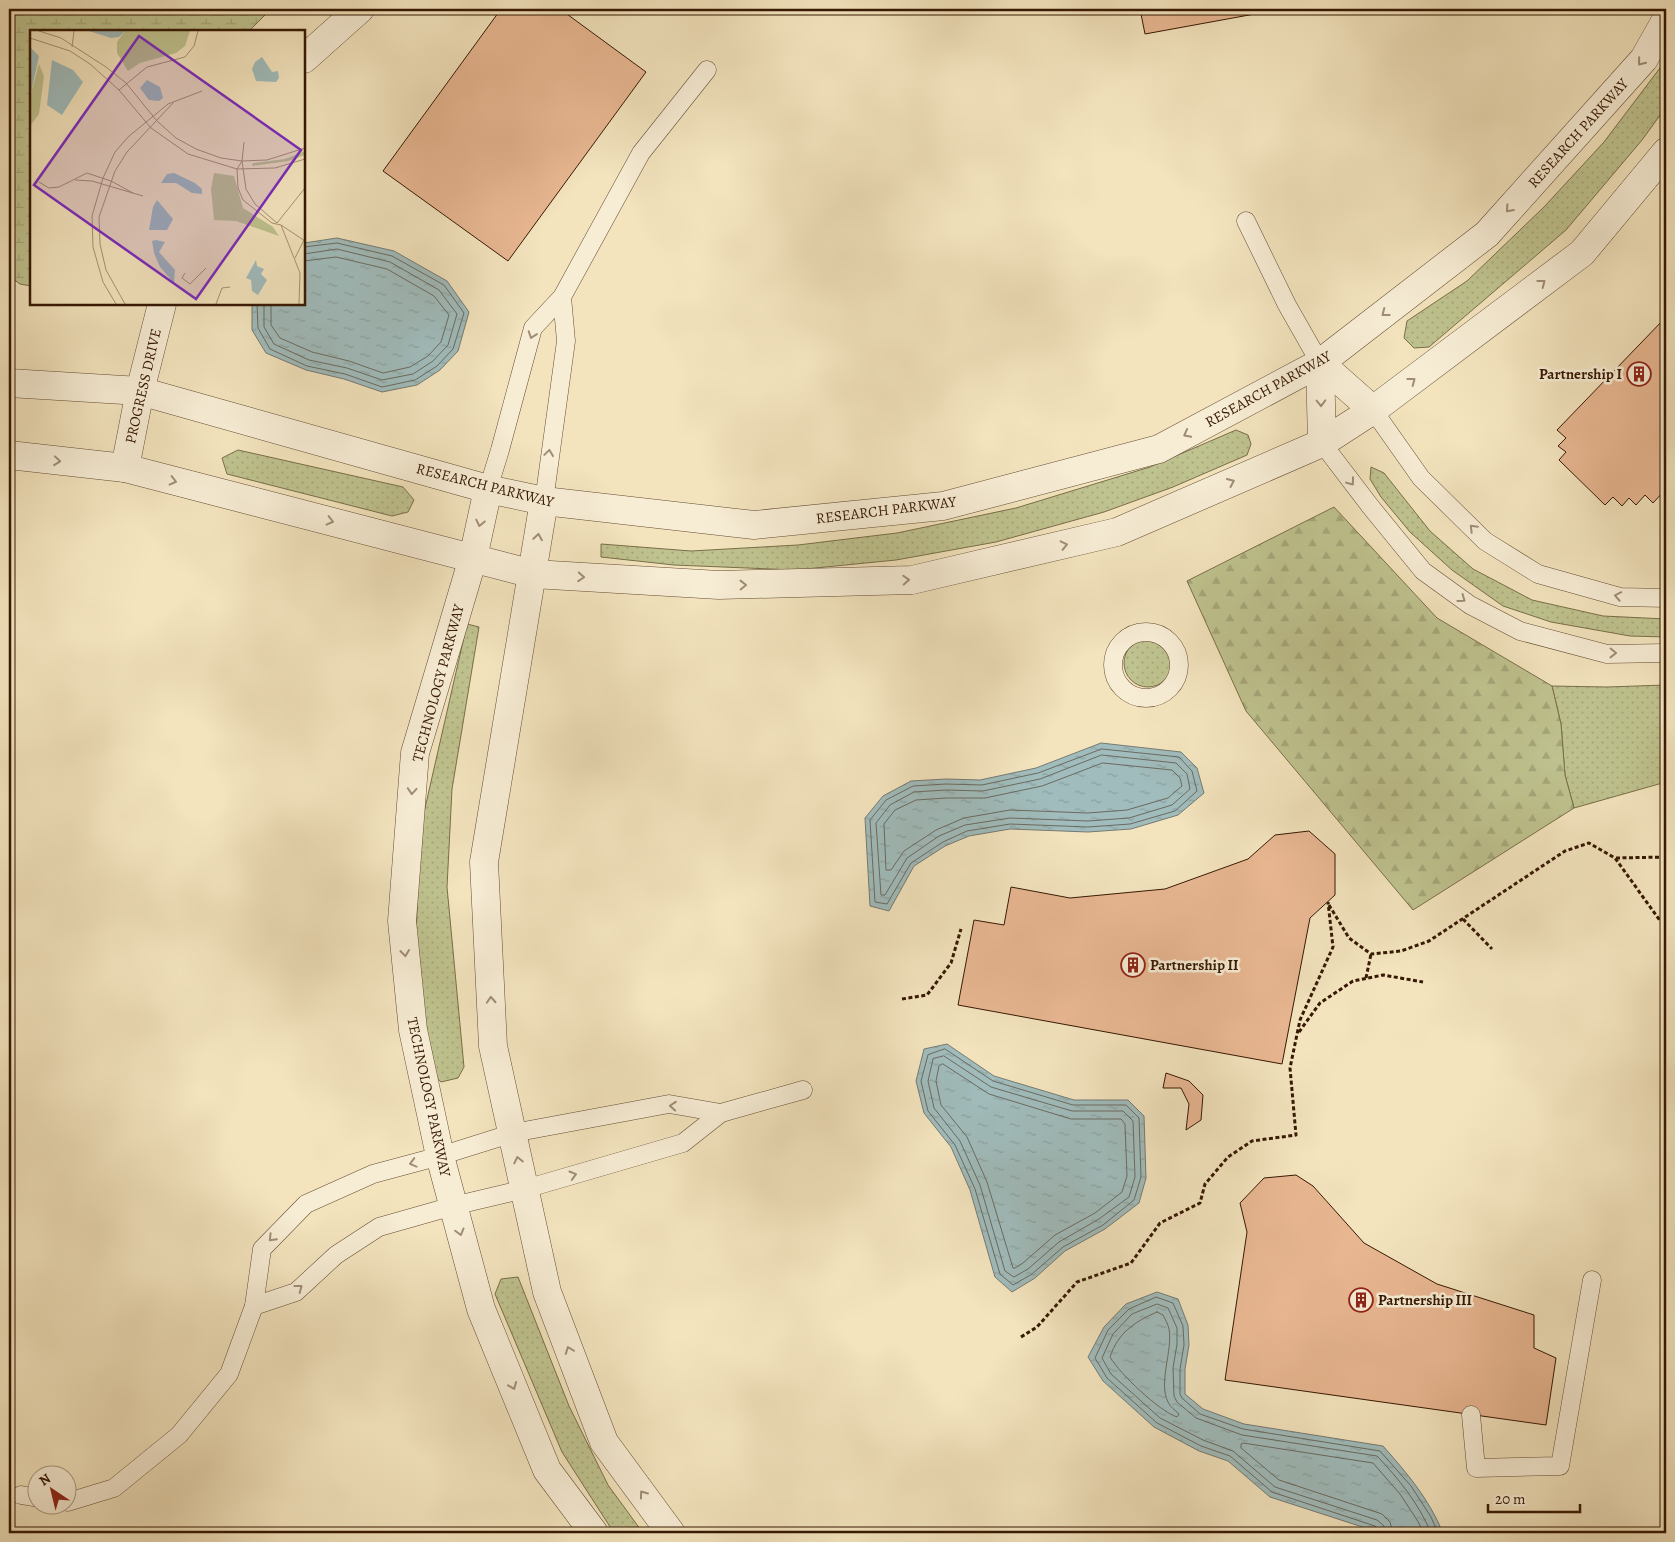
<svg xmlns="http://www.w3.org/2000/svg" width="1675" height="1542" viewBox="0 0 1675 1542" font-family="Alegreya,serif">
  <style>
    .grass { fill: url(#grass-dots); stroke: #7a6e49 }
    .forest { fill: url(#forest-firs); stroke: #7a6e49 }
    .wetland { fill: url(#wetland-marsh); stroke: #7a6e49 }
    .water { fill: url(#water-ripples); stroke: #767a72 }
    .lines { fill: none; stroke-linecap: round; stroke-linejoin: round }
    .shore { stroke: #6b6a60; stroke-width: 1 }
    .building { fill: #e8b792; stroke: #361803 }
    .lane-casing { stroke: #654b32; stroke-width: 19 }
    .street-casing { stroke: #654b32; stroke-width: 29 }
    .path { stroke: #361803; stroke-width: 3; stroke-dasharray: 4 2.5; stroke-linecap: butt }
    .lane { stroke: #f7edd5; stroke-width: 18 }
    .street { stroke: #f7edd5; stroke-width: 28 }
    .oneway { stroke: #a08d76 }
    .labels { text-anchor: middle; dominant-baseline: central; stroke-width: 5; stroke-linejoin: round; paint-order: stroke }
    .street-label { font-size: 15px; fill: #361803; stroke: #f7edd5 }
    .poi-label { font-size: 15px; font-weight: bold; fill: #361803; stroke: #f7edd5; text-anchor: start }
    .inset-road { fill: none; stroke: #a79273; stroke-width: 1 }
    .view { fill: #7b2cbf; fill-opacity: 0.15; stroke: #7b2cbf; stroke-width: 2.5 }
    .inset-edge { fill: none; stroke: #361803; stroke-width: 2.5 }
  </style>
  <defs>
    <pattern id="grass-dots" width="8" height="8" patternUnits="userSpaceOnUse" patternTransform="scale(1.25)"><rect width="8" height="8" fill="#bfc38f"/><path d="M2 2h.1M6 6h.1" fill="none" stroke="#a5a77a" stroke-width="1.8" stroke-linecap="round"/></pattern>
    <pattern id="forest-firs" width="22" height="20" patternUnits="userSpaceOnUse" patternTransform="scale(1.25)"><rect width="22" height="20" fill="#bfc38f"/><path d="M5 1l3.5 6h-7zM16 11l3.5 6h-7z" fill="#a5a77a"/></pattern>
    <pattern id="wetland-marsh" width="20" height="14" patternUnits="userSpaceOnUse" patternTransform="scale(1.25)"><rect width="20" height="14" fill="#bfc38f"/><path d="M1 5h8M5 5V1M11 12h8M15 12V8" fill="none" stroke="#a5a77a"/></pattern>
    <pattern id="water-ripples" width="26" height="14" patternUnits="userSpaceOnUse" patternTransform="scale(1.25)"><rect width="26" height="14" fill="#a0bcbc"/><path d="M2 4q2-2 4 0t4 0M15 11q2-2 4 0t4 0" fill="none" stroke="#8aa1a0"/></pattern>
  </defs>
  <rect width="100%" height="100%" fill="#f3e4be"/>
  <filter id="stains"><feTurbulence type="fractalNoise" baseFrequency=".004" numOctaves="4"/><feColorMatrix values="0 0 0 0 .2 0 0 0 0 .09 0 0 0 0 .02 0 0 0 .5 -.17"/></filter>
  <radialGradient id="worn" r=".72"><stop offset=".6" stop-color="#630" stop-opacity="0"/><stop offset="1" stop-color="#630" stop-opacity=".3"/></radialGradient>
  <g class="grass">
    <polygon points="1666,60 1666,107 1642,140 1566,230 1429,347 1414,348 1404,338 1407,321 1467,281 1544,207 1604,142"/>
    <polygon points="1236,430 1248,435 1251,444 1247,455 1173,487 1104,512 996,542 896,560 795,570 674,565 601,557 601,544 691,551 798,545 897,533 1016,508 1150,467"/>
    <polygon points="238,450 403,487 414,500 408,512 392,516 227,474 222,458"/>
    <polygon points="1371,467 1384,473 1430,531 1473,569 1532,600 1603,616 1666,619 1666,637 1630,636 1551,622 1503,606 1452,570 1410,532 1381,497 1370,479"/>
    <polygon points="467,624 479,627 452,789 447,887 464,1067 458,1078 441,1082 429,1071 416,938 420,830"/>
    <circle cx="1148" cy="663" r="24"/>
    <polygon points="1666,685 1666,782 1574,808 1565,775 1561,724 1552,686 1607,687"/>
    <polygon points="518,1277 569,1406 608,1485 643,1533 614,1533 562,1452 495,1294 501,1279"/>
  </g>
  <polygon class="forest" points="1334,507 1437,618 1552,686 1561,724 1565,775 1574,808 1413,910 1246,711 1187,581"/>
  <polygon class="wetland" points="9,9 271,9 249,31 31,31 31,286 20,284 9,276"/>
  <g class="water">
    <polygon points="337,238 394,251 447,281 469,312 458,351 440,370 417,385 382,392 344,379 306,370 266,353 252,330 252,304 304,304 304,243"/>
    <polygon points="1101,743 1181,752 1197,768 1204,793 1178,815 1131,829 1088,832 1010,829 969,836 945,846 914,866 889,911 870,906 865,818 883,796 911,781 946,779 980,780 1036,768"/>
    <polygon points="947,1044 994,1076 1074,1100 1128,1100 1144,1116 1146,1178 1139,1203 1105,1229 1065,1251 1035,1278 1012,1292 995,1277 970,1190 951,1147 924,1113 916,1081 924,1049"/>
    <path d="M1157 1292 1178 1299 1188 1325 1189 1345 1185 1369V1394L1203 1409 1244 1424 1383 1446C1407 1473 1429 1499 1443 1533H1381L1270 1497 1228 1461 1199 1451 1154 1427 1103 1381 1088 1357 1104 1327 1126 1304Z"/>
  </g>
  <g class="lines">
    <g class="shore">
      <polyline points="257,304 258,328 270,349 307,366 345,374 382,387 415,380 437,366 453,349 464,313 444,285 392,256 337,243 304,247"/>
      <polyline points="264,304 264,327 274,344 309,360 347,368 382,380 413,374 433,361 448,345 457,314 439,290 390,262 337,249 304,254"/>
      <polyline points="271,304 271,325 280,338 312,352 349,361 383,373 410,367 428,356 441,342 449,315 434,296 387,269 336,257 304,261"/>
      <polygon points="1102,749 1179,757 1192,771 1197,791 1175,811 1130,824 1088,827 1010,824 967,831 943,842 911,863 887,904 875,902 870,820 886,800 913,786 946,784 982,785 1038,773"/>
      <polygon points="1102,755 1176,763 1187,774 1190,789 1172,805 1129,818 1088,821 1010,818 965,825 939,836 907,858 885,895 881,895 876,823 890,805 914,792 946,790 983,791 1040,779"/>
      <polygon points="1103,763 1172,770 1180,778 1182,786 1168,798 1127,810 1088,813 1010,810 964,818 936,830 904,851 891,870 886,870 884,824 895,810 916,800 946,798 985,798 1042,786"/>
      <polygon points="945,1049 993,1081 1073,1105 1126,1105 1139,1118 1141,1177 1134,1200 1103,1225 1063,1247 1032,1274 1013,1285 1000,1274 975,1189 955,1145 928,1111 921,1081 928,1055"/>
      <polygon points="944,1056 991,1087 1072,1111 1123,1111 1133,1121 1135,1177 1129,1197 1099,1219 1059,1242 1028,1269 1014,1277 1005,1271 980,1185 960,1141 934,1108 928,1081 933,1059"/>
      <polygon points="943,1064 989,1094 1071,1119 1121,1119 1125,1124 1127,1176 1122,1192 1095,1213 1055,1235 1023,1263 1015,1268 1013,1268 987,1182 967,1137 941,1105 936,1081 939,1066"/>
      <path d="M1157 1312 1163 1315C1165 1319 1168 1324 1169 1329 1173 1350 1158 1383 1168 1402 1170 1407 1175 1410 1179 1414L1177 1417C1159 1411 1120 1374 1110 1357 1118 1333 1134 1322 1157 1312Z"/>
      <polyline points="1379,1533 1378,1529 1375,1526 1272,1492 1230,1456 1201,1446 1157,1423 1107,1378 1095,1358 1108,1330 1129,1309 1156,1297 1173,1303 1183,1326 1184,1345 1180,1369 1180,1394 1182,1398 1200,1414 1243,1429 1380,1451 1411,1486 1431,1517 1438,1533"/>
      <path d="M1385 1533 1384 1526 1377 1520 1275 1487 1233 1451 1203 1440 1160 1418 1111 1374 1102 1358 1113 1334 1132 1314 1157 1304 1168 1308 1177 1328V1344L1173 1368 1174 1396 1177 1402 1196 1418 1242 1435 1377 1456C1399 1479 1419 1504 1431 1533"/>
      <polyline points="1393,1533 1390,1522 1382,1514 1279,1480 1241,1448 1241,1444 1243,1443 1373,1463 1400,1494 1419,1523 1423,1533"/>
    </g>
  </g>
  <g class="building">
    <polygon points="501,9 560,9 646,72 508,261 383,171"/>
    <polygon points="1140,9 1282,9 1145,34"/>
    <polygon points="1666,317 1666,489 1653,503 1645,495 1636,505 1629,498 1622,506 1613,497 1605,505 1559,460 1566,452 1558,446 1566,438 1557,430"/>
    <polygon points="1309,831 1335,854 1335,895 1310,918 1282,1064 958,1005 974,920 1004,925 1011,887 1070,898 1165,889 1248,859 1275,835"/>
    <polygon points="1166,1073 1189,1081 1203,1095 1201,1120 1186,1130 1189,1104 1181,1088 1163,1088"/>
    <polygon points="1296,1175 1313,1186 1364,1243 1437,1284 1534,1315 1534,1348 1556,1358 1546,1425 1225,1380 1247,1232 1240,1203 1264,1178"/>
  </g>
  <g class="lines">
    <g class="lane-casing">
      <g id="lane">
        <polyline points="1246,221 1287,305 1320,363"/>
        <polyline points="1373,410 1421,478 1485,541 1538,574 1620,597 1666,598"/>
        <polyline points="1322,443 1370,506 1423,571 1470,605 1520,631 1607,654 1666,653"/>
        <polyline points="488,489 500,450 533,328 562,297 641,153 707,70"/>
        <polyline points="544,501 566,341 562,297"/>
        <circle cx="1146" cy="665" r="33"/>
        <polyline points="254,1306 296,1292 336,1255 379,1227 453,1206 525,1189 683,1143 721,1113 803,1090"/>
        <polyline points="1471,1415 1476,1468 1560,1466 1592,1280"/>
        <polyline points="21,1495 38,1498"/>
        <polyline points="68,1502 114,1488 179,1435 229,1374 254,1306 262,1249 306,1204 373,1174 440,1156 513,1133 669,1104 721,1113"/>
      </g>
    </g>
    <g class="street-casing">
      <g id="street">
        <polyline points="304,59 360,9"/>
        <polyline points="1320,363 1322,443"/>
        <polyline points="1320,363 1373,410"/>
        <polyline points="9,383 140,391 488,489 544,501 754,525 943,506 1159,449 1320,363 1487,234 1644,59 1666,20"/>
        <polyline points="9,455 125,468 533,574 719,585 912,580 1117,532 1322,443 1373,410 1582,253 1666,152"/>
        <polyline points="125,468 140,391 162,304"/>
        <polyline points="488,489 473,558 415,753 402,921 413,1030 440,1156 481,1309 547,1470 594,1533"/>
        <polyline points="544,501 484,862 493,1046 547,1292 604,1442 671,1533"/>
      </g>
    </g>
    <g class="path">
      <polyline points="1616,858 1666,857"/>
      <polyline points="1329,905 1349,938 1371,954 1401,951 1429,941 1565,851 1589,843 1615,858 1666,929"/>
      <polyline points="1463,919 1492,949"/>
      <polyline points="1366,978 1371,954"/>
      <polyline points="902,999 927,995 951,963 961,929"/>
      <polyline points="1299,1032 1320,1003 1353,981 1383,975 1423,982"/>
      <polyline points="1021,1337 1037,1327 1077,1282 1131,1263 1160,1223 1200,1203 1205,1184 1228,1157 1252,1141 1296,1135 1290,1068 1300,1020 1333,947 1328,902"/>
    </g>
    <use href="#lane" class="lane"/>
    <use href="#street" class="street"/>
  </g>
  <defs><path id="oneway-chevron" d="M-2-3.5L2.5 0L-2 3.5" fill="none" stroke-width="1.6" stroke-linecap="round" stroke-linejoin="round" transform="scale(1.25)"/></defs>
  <g class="oneway">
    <use href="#oneway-chevron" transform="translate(1641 62) rotate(129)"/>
    <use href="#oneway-chevron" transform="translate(1509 209) rotate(132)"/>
    <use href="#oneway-chevron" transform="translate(1542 283) rotate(-37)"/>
    <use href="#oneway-chevron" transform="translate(1385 313) rotate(142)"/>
    <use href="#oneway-chevron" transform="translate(532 335) rotate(109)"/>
    <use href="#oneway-chevron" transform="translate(1412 381) rotate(-37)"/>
    <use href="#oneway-chevron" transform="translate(1321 403) rotate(89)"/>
    <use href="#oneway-chevron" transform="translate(1187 434) rotate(152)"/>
    <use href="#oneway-chevron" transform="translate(549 453) rotate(-82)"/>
    <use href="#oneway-chevron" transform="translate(57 461) rotate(6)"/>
    <use href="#oneway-chevron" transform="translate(173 481) rotate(14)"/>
    <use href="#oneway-chevron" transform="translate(1231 482) rotate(-24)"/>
    <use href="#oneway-chevron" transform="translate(1351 482) rotate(53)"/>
    <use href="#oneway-chevron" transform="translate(330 521) rotate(14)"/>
    <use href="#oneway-chevron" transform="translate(480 523) rotate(102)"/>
    <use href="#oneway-chevron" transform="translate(1473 528) rotate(-135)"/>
    <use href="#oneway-chevron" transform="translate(538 537) rotate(-81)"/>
    <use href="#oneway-chevron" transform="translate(1064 545) rotate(-13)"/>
    <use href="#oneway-chevron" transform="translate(581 577) rotate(4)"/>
    <use href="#oneway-chevron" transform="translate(906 580) rotate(-3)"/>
    <use href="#oneway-chevron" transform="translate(743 585) rotate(-1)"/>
    <use href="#oneway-chevron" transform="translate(1618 596) rotate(-169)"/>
    <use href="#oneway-chevron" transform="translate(1462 599) rotate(36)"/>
    <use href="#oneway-chevron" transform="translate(1613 653) rotate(1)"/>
    <use href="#oneway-chevron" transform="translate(412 791) rotate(94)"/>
    <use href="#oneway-chevron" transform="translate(405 953) rotate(84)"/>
    <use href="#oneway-chevron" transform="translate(491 1000) rotate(-93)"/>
    <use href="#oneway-chevron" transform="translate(673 1106) rotate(-176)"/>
    <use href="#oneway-chevron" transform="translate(518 1160) rotate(-102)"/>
    <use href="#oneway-chevron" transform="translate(413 1163) rotate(165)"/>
    <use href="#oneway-chevron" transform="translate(573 1175) rotate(-16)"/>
    <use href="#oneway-chevron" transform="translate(460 1232) rotate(75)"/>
    <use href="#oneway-chevron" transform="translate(272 1238) rotate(134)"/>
    <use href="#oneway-chevron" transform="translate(299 1288) rotate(-37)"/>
    <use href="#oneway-chevron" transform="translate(569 1350) rotate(-111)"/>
    <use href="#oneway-chevron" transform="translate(513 1386) rotate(68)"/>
    <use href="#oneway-chevron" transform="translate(643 1494) rotate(-126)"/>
  </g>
  <defs>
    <g id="building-ring" transform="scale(1.25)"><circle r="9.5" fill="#f7edd5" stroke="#8f2418" stroke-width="1.5"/><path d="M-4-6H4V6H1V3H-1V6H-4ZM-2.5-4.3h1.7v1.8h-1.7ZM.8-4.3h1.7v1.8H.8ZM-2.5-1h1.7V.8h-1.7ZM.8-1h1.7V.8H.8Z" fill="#8f2418"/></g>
  </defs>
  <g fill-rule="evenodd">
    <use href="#building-ring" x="1639" y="374"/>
    <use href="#building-ring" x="1133" y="965"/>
    <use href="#building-ring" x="1361" y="1300"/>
  </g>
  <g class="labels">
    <g class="street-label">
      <text transform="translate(1578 133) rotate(-48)">RESEARCH PARKWAY</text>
      <text transform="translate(143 386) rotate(-77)">PROGRESS DRIVE</text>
      <text transform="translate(1268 389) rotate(-29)">RESEARCH PARKWAY</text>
      <text transform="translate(485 485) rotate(14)">RESEARCH PARKWAY</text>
      <text transform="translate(886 510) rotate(-7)">RESEARCH PARKWAY</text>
      <text transform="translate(438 683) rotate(-75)">TECHNOLOGY PARKWAY</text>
      <text transform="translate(429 1097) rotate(78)">TECHNOLOGY PARKWAY</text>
    </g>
    <g class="poi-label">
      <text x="1622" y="374" text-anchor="end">Partnership I</text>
      <text x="1150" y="965">Partnership II</text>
      <text x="1378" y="1300">Partnership III</text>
    </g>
  </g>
  <g transform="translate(30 30)">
    <rect width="275" height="275" fill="#f3e4be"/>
    <path d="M275 121V125L258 131 222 136 223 133 255 129ZM213 178 243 197 249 206 206 191Z" fill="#bfc38f"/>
    <path d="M184 143 204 146 213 178 206 191 184 190 181 159Z" fill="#bfc38f"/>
    <path d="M95 1H160L155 16 146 23 110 33 98 41 87 23V12ZM9 34 14 46 9 84 0 96V67Z" fill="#bfc38f"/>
    <path d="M59 1H95L89 7 81 8ZM0 17 9 26 0 67ZM232 27 242 42 248 41 249 48 246 52 226 51 222 39 225 32ZM22 30 43 40 53 52 32 85 17 75ZM117 50 130 57 133 68 129 71 119 70 110 58ZM144 143 165 153 172 159V164L162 163 146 153H131L137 144ZM127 170 143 189 137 200H119L123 177ZM126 210 135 212 129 222 145 240 144 253 130 237 124 223 122 211ZM226 230 227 236 234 239 231 244 237 250 228 265 222 261 221 250 216 248Z" fill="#a0bcbc"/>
    <path class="inset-road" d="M9 1 31 8 76 37 96 53 127 91 146 108 166 119 191 128 212 131 237 130 275 118M0 8 40 21 60 34 89 60 121 98 158 124 207 139 245 138 275 129M42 17 44 1M89 60 117 37 155 27 164 16 168 1M214 112 212 131 216 159 225 174 247 193M212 131 207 139 208 158 213 170 242 193 251 195 275 211M45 150 62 151 113 166M9 152 19 158 29 157 57 143 81 151 103 163M247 193 275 158M251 195 270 243 269 274M265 228 274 210M155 243 152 248 160 254 176 238M86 274 73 252 63 217 62 186 73 148 85 122 98 107 138 74 172 61M95 274 76 240 70 214 69 187 85 141 97 122 143 73M186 274 192 258 200 257"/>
    <path class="view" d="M109 6 271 120 166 269 4 155Z"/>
    <rect width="275" height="275" class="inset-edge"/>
  </g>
  <rect width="1675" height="1542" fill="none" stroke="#f3e4be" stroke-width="30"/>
  <rect x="10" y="10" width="1655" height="1522" fill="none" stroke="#361803" stroke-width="2.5"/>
  <rect x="15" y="15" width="1645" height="1512" fill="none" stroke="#361803"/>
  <g transform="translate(52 1490) rotate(325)"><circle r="24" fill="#f7edd5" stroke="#aa9881"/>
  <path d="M0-4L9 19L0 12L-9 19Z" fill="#8f2418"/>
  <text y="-8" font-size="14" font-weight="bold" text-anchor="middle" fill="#361803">N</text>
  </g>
  <path d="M1488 1504v8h92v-8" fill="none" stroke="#361803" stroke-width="2.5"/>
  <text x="1495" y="1504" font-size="15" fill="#361803" stroke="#f7edd5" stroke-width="4" paint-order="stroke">20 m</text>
  <rect width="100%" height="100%" filter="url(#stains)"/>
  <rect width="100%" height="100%" fill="url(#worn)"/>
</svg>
